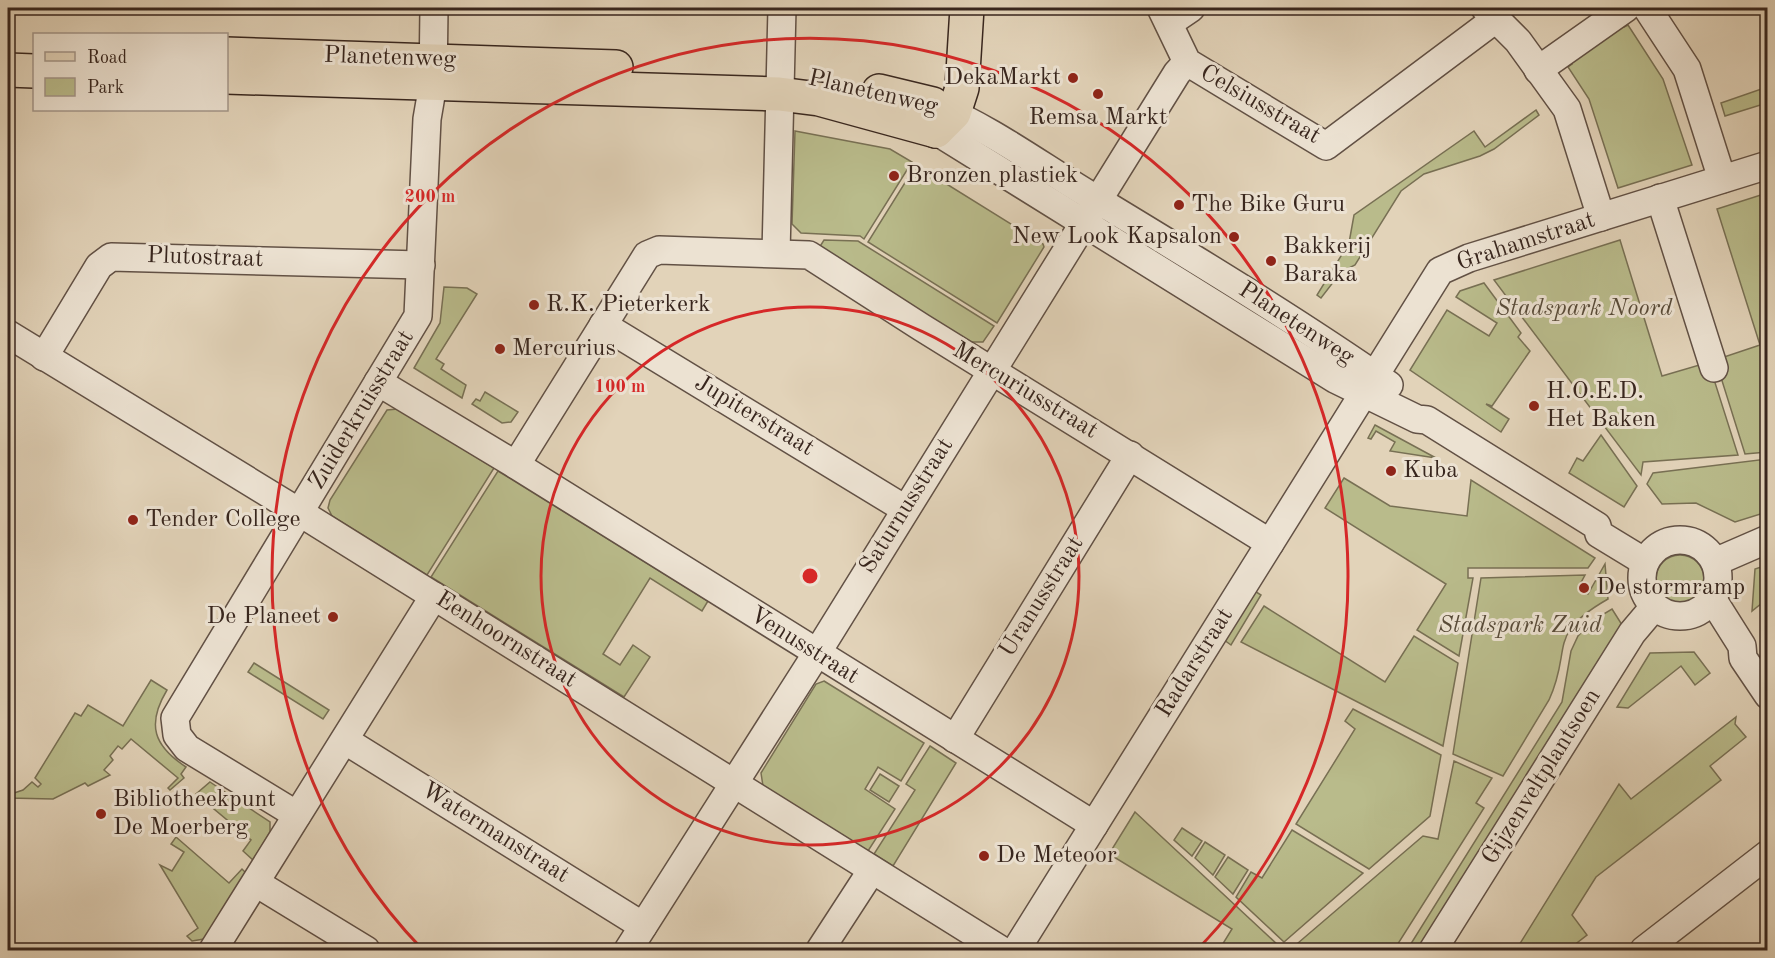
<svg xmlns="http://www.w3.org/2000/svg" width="1775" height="958" viewBox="0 0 1775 958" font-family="'Old Standard TT',serif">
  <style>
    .green { fill: #b9bb8b; stroke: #787054; stroke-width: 1.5 }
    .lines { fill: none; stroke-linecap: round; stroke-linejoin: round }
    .minor-casing { stroke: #625145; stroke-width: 30 }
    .major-casing { stroke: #38261e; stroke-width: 36 }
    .minor { stroke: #ece2d2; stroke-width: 27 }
    .major { stroke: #e2d3b9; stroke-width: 33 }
    .ring { fill: none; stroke: #d62828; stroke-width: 3 }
    .poi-dot { fill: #8f2418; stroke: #ece2d2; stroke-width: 2 }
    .labels { text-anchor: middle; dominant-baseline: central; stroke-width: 6; stroke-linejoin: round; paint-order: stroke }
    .street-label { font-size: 24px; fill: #38261e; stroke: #ece2d2 }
    .poi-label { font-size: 24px; fill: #38261e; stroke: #ece2d2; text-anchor: start }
    .park-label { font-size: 24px; font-style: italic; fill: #584b39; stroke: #ece2d2 }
    .centre { fill: #d62828; stroke: #ece2d2; stroke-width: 3 }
    .ring-label { font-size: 18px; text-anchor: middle; font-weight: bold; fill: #d62828; stroke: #ece2d2; stroke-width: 6; stroke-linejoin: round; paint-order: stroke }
  </style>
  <rect width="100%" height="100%" fill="#e2d3b9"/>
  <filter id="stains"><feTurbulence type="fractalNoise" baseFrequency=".00333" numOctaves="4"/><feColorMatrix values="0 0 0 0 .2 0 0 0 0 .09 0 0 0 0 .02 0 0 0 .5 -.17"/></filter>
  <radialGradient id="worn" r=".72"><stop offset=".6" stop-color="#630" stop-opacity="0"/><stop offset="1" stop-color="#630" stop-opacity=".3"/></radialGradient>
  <g class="green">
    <polygon points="1622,24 1624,27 1628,25 1663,79 1692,165 1618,188 1589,99 1568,67 1572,64 1570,61"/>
    <polygon points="1767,87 1767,103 1725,116 1721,103"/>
    <polygon points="1536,110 1539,115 1494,149 1480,156 1424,174 1401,191 1355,265 1341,272 1321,298 1317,295 1349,243 1354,215 1474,131 1485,147"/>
    <polygon points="795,131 890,149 912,162 864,239 860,236 801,233 792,224"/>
    <polygon points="916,165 1043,244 1044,247 997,323 868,242"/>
    <polygon points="1767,193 1767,452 1745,454 1718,368 1718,359 1760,345 1717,209"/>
    <polygon points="824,240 858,241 994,326 983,342 969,342 819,248"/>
    <polygon points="1620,240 1662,376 1706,363 1711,370 1738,455 1643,462 1641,475 1494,280"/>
    <polygon points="1484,283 1521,333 1518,337 1530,351 1492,406 1486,404 1509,419 1501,432 1410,370 1447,310 1489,336 1497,323 1456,297 1460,291"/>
    <polygon points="444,287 467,288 477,294 436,359 444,364 441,369 466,385 462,398 414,368 440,323"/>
    <polygon points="485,392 518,412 511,422 502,423 472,404 476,399 480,401"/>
    <polygon points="398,409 494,468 427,575 332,516 328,508 330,500 387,410"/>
    <polygon points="1375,425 1436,458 1390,451 1395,442 1376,431 1371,439 1368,438"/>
    <polygon points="1601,435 1637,486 1624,507 1569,473 1577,458 1583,461"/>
    <polygon points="1767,459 1767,512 1735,522 1696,503 1662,504 1647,484 1653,473"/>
    <polygon points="498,471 708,601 702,611 650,578 603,654 620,665 633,645 650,657 624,697 431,577"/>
    <polygon points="1344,478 1390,506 1467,516 1471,480 1595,558 1588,568 1468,568 1468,578 1473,578 1459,656 1417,630 1446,584 1325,508"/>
    <circle cx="1680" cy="579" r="24"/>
    <path d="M1605 564 1608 599C1545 635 1573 648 1549 700L1503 776 1453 754 1481 578 1585 575 1578 588 1588 594Z"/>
    <polygon points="1767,565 1767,599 1752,611 1755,569"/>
    <polygon points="1250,588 1261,595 1231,645 1220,637"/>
    <polygon points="1264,606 1385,682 1414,636 1458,663 1443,746 1241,642"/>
    <polygon points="1612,609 1624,628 1423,950 1407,950 1562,702 1571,651 1578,636 1592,621"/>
    <polygon points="1694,652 1710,673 1695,685 1681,666 1628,708 1617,707 1650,653"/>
    <polygon points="254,663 329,710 323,719 248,672"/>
    <path d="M151 680 167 690C146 725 154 746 186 767L181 774 184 778 170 790 168 788 178 778 131 739 122 749 118 746 110 756 113 760 104 770 110 775 88 786 85 783 53 799 8 798V795L23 790 32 782 38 787 41 784 35 778 75 713 81 716 88 705 123 726Z"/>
    <polygon points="824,681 924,743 901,781 878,767 865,789 895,809 868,851 763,786 761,773 816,684"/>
    <polygon points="1353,709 1441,755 1430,816 1369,869 1296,824 1355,729 1345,721"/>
    <polygon points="1736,717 1735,724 1746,737 1710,766 1721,780 1596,877 1572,915 1587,935 1573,946 1575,950 1516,950 1619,784 1631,799"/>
    <polygon points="930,746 956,763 893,866 874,854 915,790 906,784"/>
    <polygon points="1454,761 1492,778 1476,803 1484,808 1394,950 1293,950 1291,949 1423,836 1438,839"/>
    <polygon points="880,774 899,786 889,802 870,790"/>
    <polygon points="210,782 270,822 270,832 253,860 243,851 251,840 196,794"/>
    <polygon points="1135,812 1279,946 1274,950 1219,950 1232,929 1109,854"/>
    <polygon points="1182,828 1202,841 1192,856 1174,840"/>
    <polygon points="1292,830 1363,873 1284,942 1236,897 1251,872 1262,878"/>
    <polygon points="176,837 229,883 242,869 246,873 204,939 192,941 187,936 198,928 160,865 172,871 184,852 171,844"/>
    <polygon points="1205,842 1225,855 1213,875 1195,858"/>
    <polygon points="1228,857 1248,870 1233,894 1215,877"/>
  </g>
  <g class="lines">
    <g class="minor-casing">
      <g id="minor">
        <polyline points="1161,8 1187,62 1326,146 1497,18"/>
        <polyline points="1485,8 1518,41 1567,109 1601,217"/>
        <polyline points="1647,8 1687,69 1722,179"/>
        <polyline points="1169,23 1191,8"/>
        <polyline points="1538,70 1626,8"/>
        <path d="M934 105C992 129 1042 167 1096 199 1195 259 1294 319 1389 385"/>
        <polyline points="936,131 1335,379 1417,419 1427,420 1597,526 1599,534 1645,562"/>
        <polyline points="1660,198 1714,368"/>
        <polyline points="776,253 782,8"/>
        <polyline points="603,325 905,509"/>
        <polyline points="8,334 299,512 1001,950"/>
        <polyline points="44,357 99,266 111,257 421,265"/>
        <polyline points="378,382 516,465 647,255 659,250 809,255 921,327 1270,543"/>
        <polyline points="516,465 1094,825"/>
        <circle cx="1680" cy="578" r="38"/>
        <polyline points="1715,562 1768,539"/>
        <polyline points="1713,600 1742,646 1743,658 1768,695"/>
        <polyline points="955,739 1130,455"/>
        <polyline points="346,741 643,926"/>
        <polyline points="297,815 187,748 177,735 175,718 418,316 427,119 433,84 434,8"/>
        <polyline points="256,883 366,950"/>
        <polyline points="213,950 434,596"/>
        <polyline points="628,950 817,653 1177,73 1187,62"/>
        <polyline points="820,950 872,870"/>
        <polyline points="1016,950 1440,271 1469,258 1768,165"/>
        <polyline points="1433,950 1632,633 1654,607"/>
        <polyline points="1644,950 1768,854"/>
      </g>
    </g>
    <g class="major-casing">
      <g id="major">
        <polyline points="226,54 616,67"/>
        <polyline points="8,70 34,71"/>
        <polyline points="226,77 779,94 819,99 936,131"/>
        <polyline points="879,91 933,104"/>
        <polyline points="936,131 954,113 962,88 967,8"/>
      </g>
    </g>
    <use href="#minor" class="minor"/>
    <use href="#major" class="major"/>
  </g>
  <g class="ring">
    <circle cx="810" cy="576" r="269"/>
    <path d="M423 950A538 538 0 1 1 1197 950"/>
  </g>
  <g class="poi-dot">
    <circle cx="1073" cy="78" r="6"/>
    <circle cx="1098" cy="94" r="6"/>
    <circle cx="894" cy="176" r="6"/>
    <circle cx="1179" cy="205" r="6"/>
    <circle cx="1234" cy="237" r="6"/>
    <circle cx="1271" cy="261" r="6"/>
    <circle cx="534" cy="305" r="6"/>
    <circle cx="500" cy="349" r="6"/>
    <circle cx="1534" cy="406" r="6"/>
    <circle cx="1391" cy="471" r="6"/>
    <circle cx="133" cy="520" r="6"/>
    <circle cx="1584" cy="588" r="6"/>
    <circle cx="333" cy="617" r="6"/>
    <circle cx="101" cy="814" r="6"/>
    <circle cx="984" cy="856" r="6"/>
  </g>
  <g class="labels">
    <g class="street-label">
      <text transform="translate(390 58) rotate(2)">Planetenweg</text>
      <text transform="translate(873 93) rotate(13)">Planetenweg</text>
      <text transform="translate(1260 105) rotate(30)">Celsiusstraat</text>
      <text transform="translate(1526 242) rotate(-18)">Grahamstraat</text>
      <text transform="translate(205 258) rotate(2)">Plutostraat</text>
      <text transform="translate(1296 324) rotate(33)">Planetenweg</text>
      <text transform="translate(1025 391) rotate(31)">Mercuriusstraat</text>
      <text transform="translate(362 410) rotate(-59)">Zuiderkruisstraat</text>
      <text transform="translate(754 416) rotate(31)">Jupiterstraat</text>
      <text transform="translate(907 506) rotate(-58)">Saturnusstraat</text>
      <text transform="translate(1042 597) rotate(-58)">Uranusstraat</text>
      <text transform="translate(506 640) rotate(32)">Eenhoornstraat</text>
      <text transform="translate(804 646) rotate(32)">Venusstraat</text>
      <text transform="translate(1195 663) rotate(-58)">Radarstraat</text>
      <text transform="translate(1542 777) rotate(-58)">Gijzenveltplantsoen</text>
      <text transform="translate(495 833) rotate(32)">Watermanstraat</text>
    </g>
    <g class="poi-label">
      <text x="1061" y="78" text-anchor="end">DekaMarkt</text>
      <text x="1098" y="118" text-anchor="middle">Remsa Markt</text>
      <text x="906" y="176">Bronzen plastiek</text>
      <text x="1191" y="205">The Bike Guru</text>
      <text x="1222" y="237" text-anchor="end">New Look Kapsalon</text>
      <text x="1283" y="247">Bakkerij<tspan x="1283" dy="28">Baraka</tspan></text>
      <text x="546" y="305">R.K. Pieterkerk</text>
      <text x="512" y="349">Mercurius</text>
      <text x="1546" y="392">H.O.E.D.<tspan x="1546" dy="28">Het Baken</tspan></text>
      <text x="1403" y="471">Kuba</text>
      <text x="145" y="520">Tender College</text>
      <text x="1596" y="588">De stormramp</text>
      <text x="321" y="617" text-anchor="end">De Planeet</text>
      <text x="113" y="800">Bibliotheekpunt<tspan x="113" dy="28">De Moerberg</tspan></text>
      <text x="996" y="856">De Meteoor</text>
    </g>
    <g class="park-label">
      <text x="1584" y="309">Stadspark Noord</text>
      <text x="1520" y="626">Stadspark Zuid</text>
    </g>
  </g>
  <circle cx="810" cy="576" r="9" class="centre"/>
  <g class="ring-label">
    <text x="430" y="202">200 m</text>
    <text x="620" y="392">100 m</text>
  </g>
  <rect width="1775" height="958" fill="none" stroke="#e2d3b9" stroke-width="30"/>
  <rect x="9" y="9" width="1757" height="940" fill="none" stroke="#38261e" stroke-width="3"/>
  <rect x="15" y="15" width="1745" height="928" fill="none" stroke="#38261e" stroke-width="1.5"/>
  <rect x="33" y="33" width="195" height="78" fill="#ece2d2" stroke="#a4978a" stroke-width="1.5"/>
  <rect x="45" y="52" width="30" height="9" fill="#e2d3b9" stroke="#a4978a" stroke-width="1.5"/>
  <text x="87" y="63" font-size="18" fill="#38261e">Road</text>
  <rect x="45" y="78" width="30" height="18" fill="#b9bb8b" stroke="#a4978a" stroke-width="1.5"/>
  <text x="87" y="93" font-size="18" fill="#38261e">Park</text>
  <rect width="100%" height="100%" filter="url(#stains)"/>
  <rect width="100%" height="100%" fill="url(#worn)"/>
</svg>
